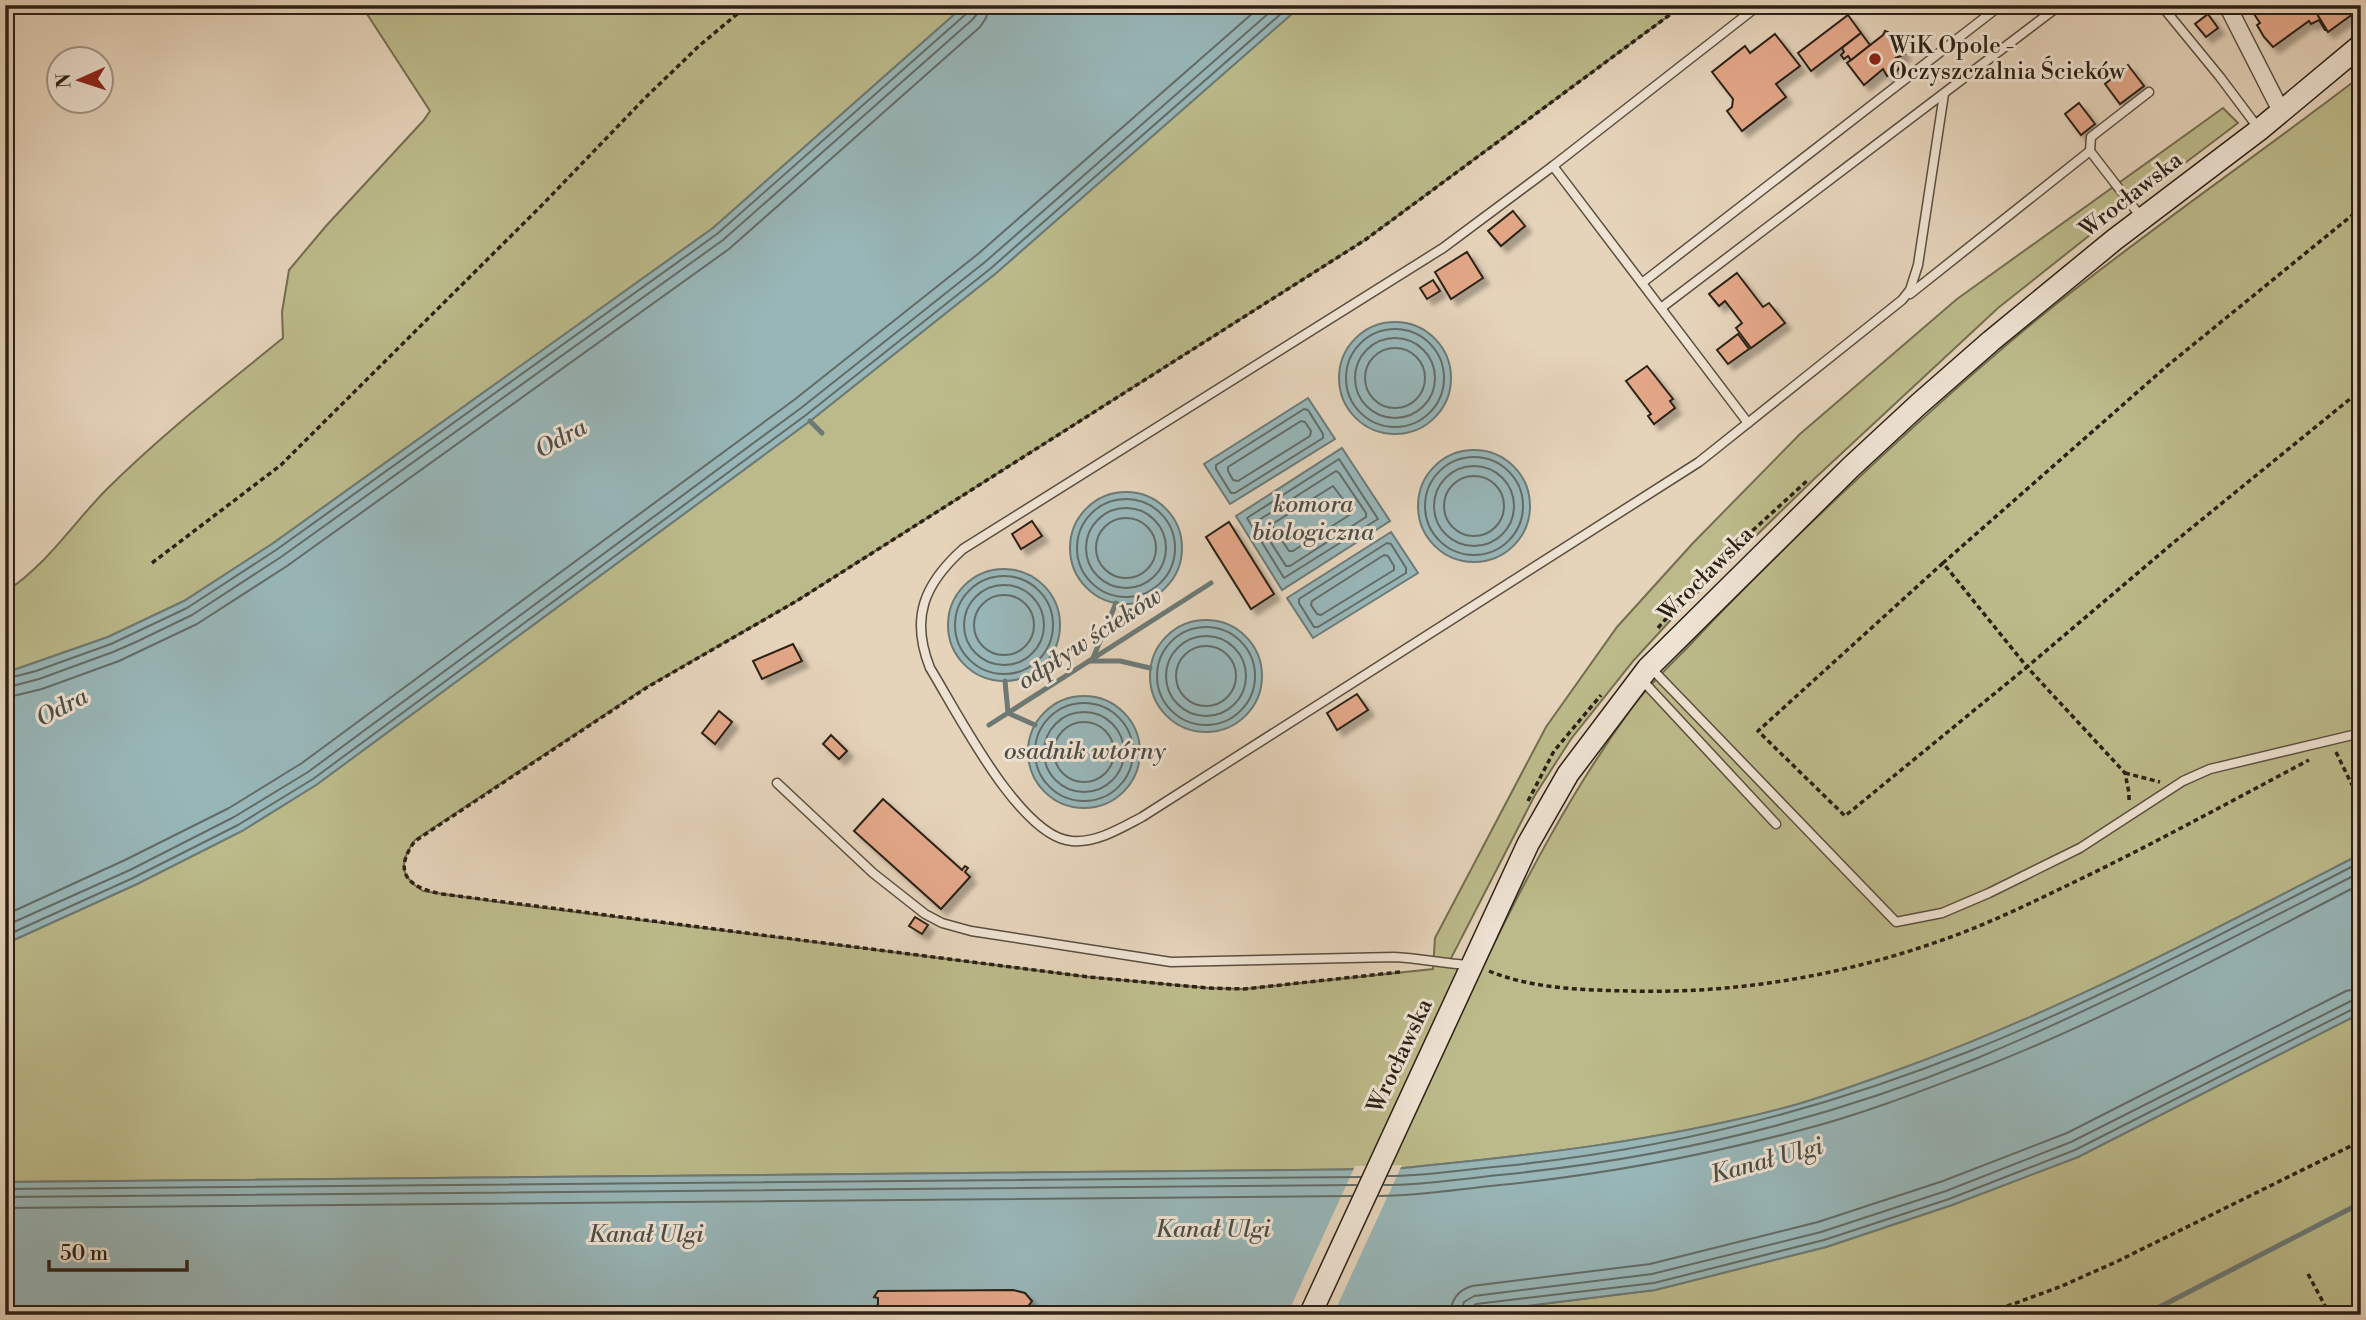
<svg xmlns="http://www.w3.org/2000/svg" width="2366" height="1320" viewBox="0 0 2366 1320" font-family="'Libre Bodoni',serif">
  <style>
    .green { fill: #bcba8a; stroke: #746e50; stroke-width: 2 }
    .water { fill: #98b6b8; stroke: #6c7a77; stroke-width: 2 }
    .pier { fill: #e5d3ba }
    .lines { fill: none; stroke-linecap: round; stroke-linejoin: round }
    .shore { stroke: #626c67; stroke-width: 2 }
    .stream { stroke: #6c7a77; stroke-width: 5 }
    .building { fill: #e3a788; stroke: #2b2116; stroke-width: 2; filter: url(#shadow) }
    .service-casing { stroke: #5a4e3f; stroke-width: 11 }
    .minor-casing { stroke: #5a4e3f; stroke-width: 19 }
    .secondary-casing { stroke: #2b2116; stroke-width: 24 }
    .path { stroke: #2b2116; stroke-width: 3.5; stroke-dasharray: 5 3.5; stroke-linecap: butt }
    .service { stroke: #eee2d2; stroke-width: 8 }
    .minor { stroke: #eee2d2; stroke-width: 16 }
    .secondary { stroke: #eee2d2; stroke-width: 21 }
    .poi-dot { fill: #8f2418; stroke: #eee2d2; stroke-width: 2.5 }
    .labels { text-anchor: middle; dominant-baseline: central; stroke-width: 6; stroke-linejoin: round; paint-order: stroke }
    .poi-label { font-size: 23px; fill: #2b2116; stroke: #eee2d2; text-anchor: start }
    .street-label { font-size: 23px; fill: #2b2116; stroke: #eee2d2 }
    .water-label { font-size: 24px; font-style: italic; fill: #4c4e47; stroke: #eee2d2 }
  </style>
  <defs>
    <filter id="shadow"><feDropShadow dx="6" dy="6" stdDeviation="2" flood-color="#0004"/></filter>
  </defs>
  <rect width="100%" height="100%" fill="#e5d3ba"/>
  <filter id="stains"><feTurbulence type="fractalNoise" baseFrequency=".00286" numOctaves="4"/><feColorMatrix values="0 0 0 0 .2 0 0 0 0 .09 0 0 0 0 .02 0 0 0 .5 -.17"/></filter>
  <radialGradient id="worn" r=".72"><stop offset=".6" stop-color="#630" stop-opacity="0"/><stop offset="1" stop-color="#630" stop-opacity=".3"/></radialGradient>
  <g class="green">
    <path d="M377 5H965L713 228 272 544 184 601 108 637 5 673V592C47 565 73 523 107 489 162 434 223 387 283 338L282 312 289 270 326 226 423 121 430 111 365 11Z"/>
    <path d="M1302 5H1683L1365 240 795 602 645 688 415 840C399 862 399 876 423 891L505 903 1089 977 1208 988 1244 989 1433 969 1435 938 1546 727 1617 627 1693 543 1800 434 1957 299 2223 108 2238 123 2095 231 1998 308 1813 480 1679 611 1634 660 1571 739 1535 795 1447 966 1482 968C1526 878 1572 790 1631 709 1647 687 1668 667 1687 648 1722 611 1758 574 1794 539 1877 460 1961 381 2050 309 2151 228 2258 155 2361 76V854C2208 933 2057 1013 1895 1071 1862 1083 1829 1095 1795 1105 1663 1141 1528 1156 1393 1169L5 1182V944L137 884 242 831 316 785 810 421 995 274Z"/>
    <polygon points="2361,1013 2361,1315 1429,1315 1502,1309 1655,1290 1826,1247 1952,1205 2078,1157"/>
  </g>
  <g class="water">
    <polygon points="965,5 1302,5 995,274 810,421 316,785 242,831 137,884 5,944 5,673 108,637 184,601 272,544 713,228"/>
    <circle cx="1395" cy="378" r="56"/>
    <polygon points="1308,398 1335,439 1230,504 1204,464"/>
    <polygon points="1342,448 1390,521 1282,590 1236,516"/>
    <circle cx="1474" cy="506" r="56"/>
    <circle cx="1126" cy="548" r="56"/>
    <polygon points="1391,532 1418,573 1313,638 1287,598"/>
    <circle cx="1004" cy="625" r="56"/>
    <circle cx="1206" cy="676" r="56"/>
    <circle cx="1084" cy="752" r="56"/>
    <path d="M2361 854V1013L2078 1157 1952 1205 1826 1247 1655 1290 1502 1309 1429 1315H5V1182L1393 1169C1528 1156 1663 1141 1795 1105 1829 1095 1862 1083 1895 1071 2057 1013 2208 933 2361 854Z"/>
  </g>
  <polygon class="pier" points="1402,1165 1333,1315 1287,1315 1355,1166"/>
  <g class="lines">
    <g class="shore">
      <circle cx="1395" cy="378" r="49"/>
      <circle cx="1395" cy="378" r="40"/>
      <circle cx="1395" cy="378" r="30"/>
      <polygon points="1304,409 1308,410 1323,434 1323,438 1235,493 1231,493 1216,469 1216,465"/>
      <polygon points="1301,421 1305,422 1311,431 1310,436 1238,481 1233,480 1228,471 1228,467"/>
      <circle cx="1474" cy="506" r="49"/>
      <polygon points="1339,459 1378,519 1284,578 1247,518"/>
      <circle cx="1474" cy="506" r="40"/>
      <polygon points="1336,471 1339,473 1366,513 1366,517 1290,566 1286,566 1259,524 1259,520"/>
      <circle cx="1474" cy="506" r="30"/>
      <polygon points="1333,486 1351,510 1351,514 1293,551 1289,551 1273,527 1274,523"/>
      <circle cx="1126" cy="548" r="49"/>
      <circle cx="1126" cy="548" r="40"/>
      <circle cx="1126" cy="548" r="30"/>
      <polygon points="1387,543 1391,544 1406,568 1406,573 1318,627 1314,627 1299,603 1299,599"/>
      <polygon points="1384,555 1388,556 1394,566 1394,570 1321,615 1317,614 1311,605 1312,601"/>
      <circle cx="1004" cy="625" r="49"/>
      <circle cx="1004" cy="625" r="40"/>
      <circle cx="1004" cy="625" r="30"/>
      <circle cx="1206" cy="676" r="49"/>
      <circle cx="1206" cy="676" r="40"/>
      <circle cx="1206" cy="676" r="30"/>
      <polyline points="5,679 36,671 111,644 187,608 276,550 717,234 966,14 969,5"/>
      <polyline points="5,688 39,679 113,652 136,642 192,615 281,557 723,240 972,20 977,14 978,5"/>
      <polyline points="5,698 42,689 119,661 197,624 287,566 729,249 980,27 986,18 989,5"/>
      <circle cx="1084" cy="752" r="49"/>
      <circle cx="1084" cy="752" r="40"/>
      <circle cx="1084" cy="752" r="30"/>
      <polyline points="5,915 125,860 229,808 302,763 794,400 978,254 1262,5"/>
      <polyline points="5,926 130,870 234,817 308,772 801,408 985,262 1278,5"/>
      <polyline points="5,936 133,878 238,825 313,779 806,415 990,269 1291,5"/>
      <path d="M1388 1176C1426 1176 1465 1169 1504 1166 1664 1150 1820 1111 1970 1051 2104 998 2232 928 2361 862"/>
      <path d="M1384 1185C1422 1185 1461 1179 1499 1175 1662 1159 1824 1121 1975 1059 2107 1004 2234 937 2361 872"/>
      <polyline points="5,1189 1361,1177"/>
      <path d="M1379 1196C1419 1196 1460 1189 1500 1185 1601 1175 1702 1156 1801 1130 1860 1115 1919 1092 1976 1070 2108 1019 2234 949 2361 884"/>
      <polyline points="5,1197 1356,1185"/>
      <polyline points="5,1208 1352,1196"/>
      <path d="M1450 1315C1451 1300 1458 1290 1472 1286L1650 1264 1818 1222 1943 1181 2067 1133 2346 991 2361 988"/>
      <polyline points="1460,1315 1464,1302 1474,1296 1652,1274 1821,1232 1946,1191 2071,1142 2351,1001 2361,999"/>
      <polyline points="1469,1315 1470,1308 1476,1304 1654,1283 1824,1240 1949,1199 2075,1150 2355,1008 2361,1008"/>
    </g>
    <g class="stream">
      <polyline points="810,421 822,433"/>
      <polyline points="1093,658 1116,603"/>
      <polyline points="1089,661 1120,661 1150,668"/>
      <polyline points="1005,681 1008,713 1035,725"/>
      <polyline points="989,725 1211,583"/>
      <polyline points="2144,1315 2361,1203"/>
    </g>
  </g>
  <g class="building">
    <polygon points="2267,5 2274,5 2276,9 2281,5 2313,5 2326,30 2325,30 2319,20 2311,24 2309,21 2273,47 2264,37 2257,25 2260,23 2254,14"/>
    <polygon points="2319,5 2361,5 2361,8 2328,32 2314,9"/>
    <polygon points="2208,14 2218,28 2206,37 2195,24"/>
    <polygon points="1848,15 1861,33 1811,71 1798,53"/>
    <polygon points="1885,31 1888,32 1905,54 1896,58 1901,66 1896,72 1887,76 1883,69 1864,85 1847,63 1883,35"/>
    <polygon points="1861,33 1870,45 1851,60 1848,56 1844,59 1841,55 1844,52 1842,48"/>
    <polygon points="1775,34 1800,66 1776,84 1786,97 1742,131 1727,111 1732,107 1733,99 1712,72 1745,46 1750,53"/>
    <polygon points="2128,65 2144,86 2120,104 2105,84"/>
    <polygon points="2079,103 2095,124 2081,135 2065,114"/>
    <polygon points="1513,211 1525,226 1501,246 1488,231"/>
    <polygon points="1467,252 1483,278 1451,299 1435,272"/>
    <polygon points="1737,273 1763,307 1769,303 1785,323 1751,348 1736,328 1742,323 1725,301 1719,306 1709,294"/>
    <polygon points="1433,280 1440,291 1427,299 1420,288"/>
    <polygon points="1738,334 1749,349 1728,364 1717,350"/>
    <polygon points="1647,366 1673,399 1670,401 1675,408 1654,424 1648,416 1651,414 1626,381"/>
    <polygon points="1032,521 1042,536 1021,549 1012,534"/>
    <polygon points="1229,522 1274,594 1251,609 1206,537"/>
    <polygon points="793,644 802,661 762,679 753,661"/>
    <polygon points="1357,694 1368,710 1337,730 1327,713"/>
    <polygon points="719,711 732,722 715,744 702,733"/>
    <polygon points="831,735 847,751 839,759 823,744"/>
    <polygon points="883,799 962,870 965,866 968,868 965,872 970,877 941,909 854,831"/>
    <polygon points="915,917 928,925 922,934 909,926"/>
    <polygon points="1013,1290 1025,1293 1032,1301 1026,1309 1015,1311 880,1312 874,1307 878,1305 878,1298 874,1297 878,1291"/>
  </g>
  <g class="lines">
    <g class="service-casing">
      <g id="service">
        <path d="M1759 5 1553 166 1443 248 963 549C924 584 910 618 930 668 956 710 1020 838 1072 841 1097 843 1121 828 1142 817L1699 462 1902 300 1910 290 1918 265 1944 94"/>
        <polyline points="2161,5 2220,77 2259,129"/>
        <polyline points="2090,151 2091,137 2149,92"/>
        <polyline points="1553,166 1748,423"/>
        <polyline points="1642,283 2001,5"/>
        <polyline points="1910,294 2090,151 2141,217"/>
        <polyline points="1661,308 2060,5"/>
        <polyline points="1650,667 1896,922 1942,913 1989,893 2080,848 2183,781 2210,769 2361,733"/>
        <polyline points="1642,680 1776,824"/>
        <path d="M777 783 873 873 925 914 942 923 971 931 1171 962 1394 957C1420 958 1444 964 1470 965"/>
      </g>
    </g>
    <g class="minor-casing">
      <polyline id="minor" points="2227,5 2281,111"/>
    </g>
    <g class="secondary-casing">
      <polyline id="secondary" points="1310,1315 1528,844 1568,774 1648,668 1851,467 1919,404 1991,341 2114,240 2259,130 2361,45"/>
    </g>
    <g class="path">
      <polyline points="2361,208 2167,366 1943,563 2027,667 2173,543 2361,390"/>
      <polyline points="152,563 281,465 545,202 645,98 700,45 748,5"/>
      <polyline points="1943,563 1758,731 1845,816 2027,667 2125,773 2129,793 2129,800"/>
      <polyline points="1658,628 1704,575 1809,479"/>
      <polyline points="2336,752 2352,785"/>
      <polyline points="2125,773 2160,782"/>
      <polyline points="1528,801 1554,751 1601,695"/>
      <path d="M1489 971C1533 989 1583 990 1630 991 1738 994 1846 975 1948 938 1998 920 2045 896 2093 873 2166 837 2237 798 2309 760"/>
      <path d="M1400 972 1244 989 1208 988 1089 977 442 894C408 888 392 872 415 841L646 688 795 602 1365 240 1683 5"/>
      <polyline points="2308,1274 2330,1315"/>
      <polyline points="964,1315 964,1311"/>
      <polyline points="1983,1315 2062,1286 2118,1261 2361,1141"/>
    </g>
    <use href="#service" class="service"/>
    <use href="#minor" class="minor"/>
    <use href="#secondary" class="secondary"/>
  </g>
  <circle class="poi-dot" cx="1875" cy="59" r="7"/>
  <g class="labels">
    <g class="poi-label">
      <text x="1889" y="46">WiK Opole -<tspan x="1889" dy="26">Oczyszczalnia Ścieków</tspan></text>
    </g>
    <g class="street-label">
      <text transform="translate(2131 195) rotate(-38)">Wrocławska</text>
      <text transform="translate(1706 574) rotate(-45)">Wrocławska</text>
      <text transform="translate(1400 1056) rotate(-65)">Wrocławska</text>
    </g>
    <g class="water-label">
      <text transform="translate(561 439) rotate(-29)">Odra</text>
      <text x="1313" y="505">komora<tspan x="1313" dy="28">biologiczna</tspan></text>
      <text transform="translate(1090 639) rotate(-33)">odpływ ścieków</text>
      <text transform="translate(62 708) rotate(-28)">Odra</text>
      <text x="1085" y="752">osadnik wtórny</text>
      <text transform="translate(1767 1161) rotate(-15)">Kanał Ulgi</text>
      <text x="1213" y="1230">Kanał Ulgi</text>
      <text x="646" y="1235">Kanał Ulgi</text>
    </g>
  </g>
  <rect width="2366" height="1320" fill="none" stroke="#e5d3ba" stroke-width="28"/>
  <rect x="7" y="7" width="2352" height="1306" fill="none" stroke="#2b2116" stroke-width="3.5"/>
  <rect x="14" y="14" width="2338" height="1292" fill="none" stroke="#2b2116" stroke-width="2"/>
  <g transform="translate(80 80) rotate(267)"><circle r="33" fill="#eee2d2" stroke="#a09587" stroke-width="2"/>
  <path d="M0-5L12 26L0 18L-12 26Z" fill="#8f2418"/>
  <text y="-10" font-size="19" font-weight="bold" text-anchor="middle" fill="#2b2116">N</text>
  </g>
  <path d="M49 1260v10h138v-10" fill="none" stroke="#2b2116" stroke-width="3.5"/>
  <text x="60" y="1260" font-size="21" fill="#2b2116" stroke="#eee2d2" stroke-width="5" paint-order="stroke">50 m</text>
  <rect width="100%" height="100%" filter="url(#stains)"/>
  <rect width="100%" height="100%" fill="url(#worn)"/>
</svg>
